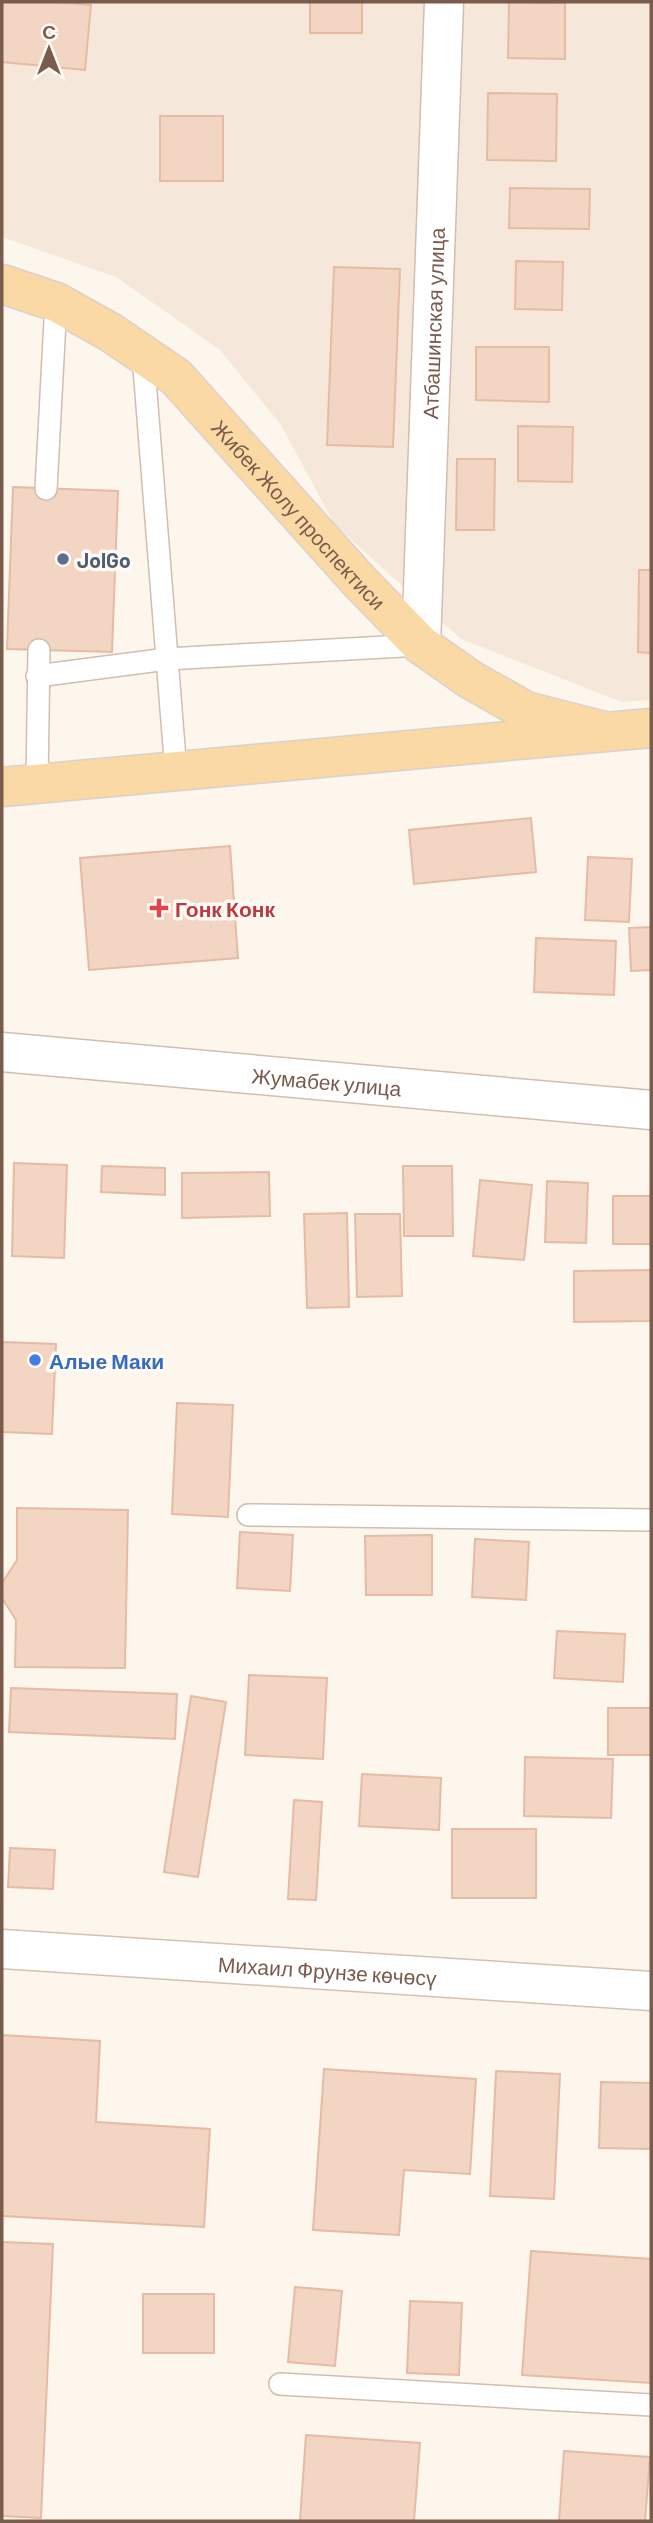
<svg xmlns="http://www.w3.org/2000/svg" width="653" height="2523" viewBox="0 0 653 2523" font-family="Barlow,sans-serif">
  <style>
    .residential { fill: #f5e8da }
    .building { fill: #f3d5c3; stroke: #e6bba3; stroke-width: 2 }
    .lines { fill: none; stroke-linecap: round; stroke-linejoin: round }
    .service-casing { stroke: #d1beb0; stroke-width: 24 }
    .minor-casing { stroke: #d1beb0; stroke-width: 41 }
    .secondary-casing { stroke: #d6c0b0; stroke-width: 41 }
    .primary-casing { stroke: #dad1cd; stroke-width: 41 }
    .service { stroke: #fff; stroke-width: 21 }
    .minor { stroke: #fff; stroke-width: 38 }
    .secondary { stroke: #fff; stroke-width: 38 }
    .primary { stroke: #fbd9a5; stroke-width: 38 }
    .service-dot { fill: #5c6f8a; stroke: #fffaf3; stroke-width: 2.5 }
    .health-dot { fill: #e0444e; stroke: #fffaf3; stroke-width: 2.5 }
    .shop-dot { fill: #3f7fe0; stroke: #fffaf3; stroke-width: 2.5 }
    .labels { text-anchor: middle; dominant-baseline: central; stroke-width: 7; stroke-linejoin: round; paint-order: stroke }
    .street-label { font-size: 21px; fill: #7a5c4d; stroke: #fffaf3 }
    .service-label { font-size: 21px; font-weight: bold; fill: #4e5e75; stroke: #fffaf3; text-anchor: start }
    .health-label { font-size: 21px; font-weight: bold; fill: #be3a42; stroke: #fffaf3; text-anchor: start }
    .shop-label { font-size: 21px; font-weight: bold; fill: #366cbe; stroke: #fffaf3; text-anchor: start }
  </style>
  <rect width="100%" height="100%" fill="#fdf6ec"/>
  <polygon class="residential" points="2,2 651,2 651,700 622,702 461,639 335,525 281,425 220,350 116,277 2,237"/>
  <g class="building">
    <polygon points="2,2 57,2 91,5 85,70 2,62"/>
    <rect x="310" y="2" width="52" height="31"/>
    <polygon points="509,2 565,3 565,59 508,58"/>
    <polygon points="488,93 557,94 556,161 487,160"/>
    <rect x="160" y="116" width="63" height="65"/>
    <polygon points="510,188 590,189 589,229 509,228"/>
    <polygon points="516,261 563,262 562,310 515,309"/>
    <polygon points="334,267 400,269 393,447 327,445"/>
    <polygon points="476,347 549,347 549,402 476,400"/>
    <polygon points="518,426 573,427 572,482 518,481"/>
    <polygon points="457,459 495,459 494,530 456,530"/>
    <polygon points="13,487 118,491 112,652 7,649"/>
    <polygon points="639,570 651,570 651,653 638,652"/>
    <polygon points="531,818 536,872 414,884 409,830"/>
    <polygon points="230,846 238,958 89,970 80,858"/>
    <polygon points="588,857 632,859 629,922 585,920"/>
    <polygon points="651,927 651,970 631,971 629,928"/>
    <polygon points="536,938 616,941 614,995 534,992"/>
    <polygon points="14,1163 67,1165 64,1258 12,1256"/>
    <polygon points="102,1166 165,1168 165,1195 101,1192"/>
    <polygon points="403,1166 452,1166 453,1236 404,1236"/>
    <polygon points="269,1172 270,1216 182,1218 182,1173"/>
    <polygon points="480,1180 532,1185 524,1260 473,1256"/>
    <polygon points="547,1181 588,1183 586,1243 545,1242"/>
    <rect x="613" y="1196" width="38" height="48"/>
    <polygon points="347,1213 349,1307 307,1308 304,1214"/>
    <polygon points="355,1214 400,1214 402,1296 357,1297"/>
    <polygon points="651,1270 651,1321 574,1322 574,1271"/>
    <polygon points="2,1342 56,1344 52,1434 2,1432"/>
    <polygon points="177,1403 233,1405 228,1517 172,1514"/>
    <polygon points="17,1508 128,1510 125,1668 15,1667 16,1620 2,1598 2,1583 17,1560"/>
    <polygon points="240,1532 293,1535 290,1591 237,1588"/>
    <polygon points="432,1535 432,1595 366,1595 365,1536"/>
    <polygon points="475,1539 529,1542 526,1600 472,1597"/>
    <polygon points="557,1631 625,1634 623,1682 554,1678"/>
    <polygon points="249,1675 327,1678 323,1759 245,1755"/>
    <polygon points="11,1688 177,1694 175,1739 9,1732"/>
    <polygon points="191,1696 226,1702 198,1877 164,1872"/>
    <rect x="608" y="1708" width="43" height="47"/>
    <polygon points="525,1757 613,1759 611,1818 524,1816"/>
    <polygon points="362,1774 441,1778 439,1830 359,1826"/>
    <polygon points="294,1800 322,1802 316,1900 288,1899"/>
    <rect x="452" y="1829" width="84" height="69"/>
    <polygon points="10,1848 55,1850 53,1889 8,1887"/>
    <polygon points="2,2035 100,2041 96,2122 210,2129 204,2227 2,2216"/>
    <polygon points="324,2069 476,2079 470,2174 404,2170 399,2235 313,2230"/>
    <polygon points="496,2071 560,2074 554,2199 490,2196"/>
    <polygon points="601,2082 651,2083 651,2149 599,2148"/>
    <polygon points="2,2242 53,2244 41,2518 2,2516"/>
    <polygon points="531,2251 651,2259 651,2383 522,2375"/>
    <polygon points="295,2287 342,2291 335,2366 288,2362"/>
    <rect x="143" y="2294" width="71" height="59"/>
    <polygon points="410,2301 462,2303 459,2375 407,2373"/>
    <polygon points="306,2435 420,2443 414,2521 300,2521"/>
    <polygon points="564,2451 650,2457 645,2521 559,2521"/>
  </g>
  <g class="lines">
    <g class="service-casing">
      <g id="service">
        <polyline points="143,355 176,772"/>
        <polyline points="46,489 56,302"/>
        <polyline points="37,676 167,659 421,645"/>
        <polyline points="37,784 39,650"/>
        <polyline points="248,1515 651,1520"/>
        <polyline points="280,2384 651,2405"/>
      </g>
    </g>
    <g class="minor-casing">
      <g id="minor">
        <path id="s1" d="M421 645 444 2"/>
        <path id="s2" d="M2 1052 651 1110"/>
      </g>
    </g>
    <g class="secondary-casing">
      <g id="secondary">
        <path id="s3" d="M2 1949 651 1991"/>
      </g>
    </g>
    <g class="primary-casing">
      <g id="primary">
        <path id="s4" d="M2 284 56 302 110 332 176 377 359 581 421 645 471 680 526 711 604 731"/>
        <polyline points="2,787 651,728"/>
      </g>
    </g>
    <use href="#service" class="service"/>
    <use href="#minor" class="minor"/>
    <use href="#secondary" class="secondary"/>
    <use href="#primary" class="primary"/>
  </g>
  <circle class="service-dot" cx="63" cy="559" r="7"/>
  <path class="health-dot" d="M155.5 897.5h7v7h7v7h-7v7h-7v-7h-7v-7h7z"/>
  <circle class="shop-dot" cx="35" cy="1360" r="7"/>
  <g class="labels">
    <g class="street-label">
      <text stroke="none"><textPath href="#s1" startOffset="322">Атбашинская улица</textPath></text>
      <text stroke="none"><textPath href="#s4" startOffset="383">Жибек Жолу проспектиси</textPath></text>
      <text stroke="none"><textPath href="#s2" startOffset="326">Жумабек улица</textPath></text>
      <text stroke="none"><textPath href="#s3" startOffset="326">Михаил Фрунзе көчөсү</textPath></text>
    </g>
    <g class="service-label">
      <text x="77" y="559">JolGo</text>
    </g>
    <g class="health-label">
      <text x="175" y="908">Гонк Конк</text>
    </g>
    <g class="shop-label">
      <text x="49" y="1360">Алые Маки</text>
    </g>
  </g>
  <rect width="653" height="2523" fill="none" stroke="#7a5c4d" stroke-width="7"/>
  <g transform="translate(49 49)" stroke="#fffaf3" stroke-width="5" paint-order="stroke">
  <path d="M0-5L12 26L0 18L-12 26Z" fill="#7a5c4d"/>
  <text y="-10" font-size="19" font-weight="bold" text-anchor="middle" fill="#7a5c4d">С</text>
  </g>
</svg>
